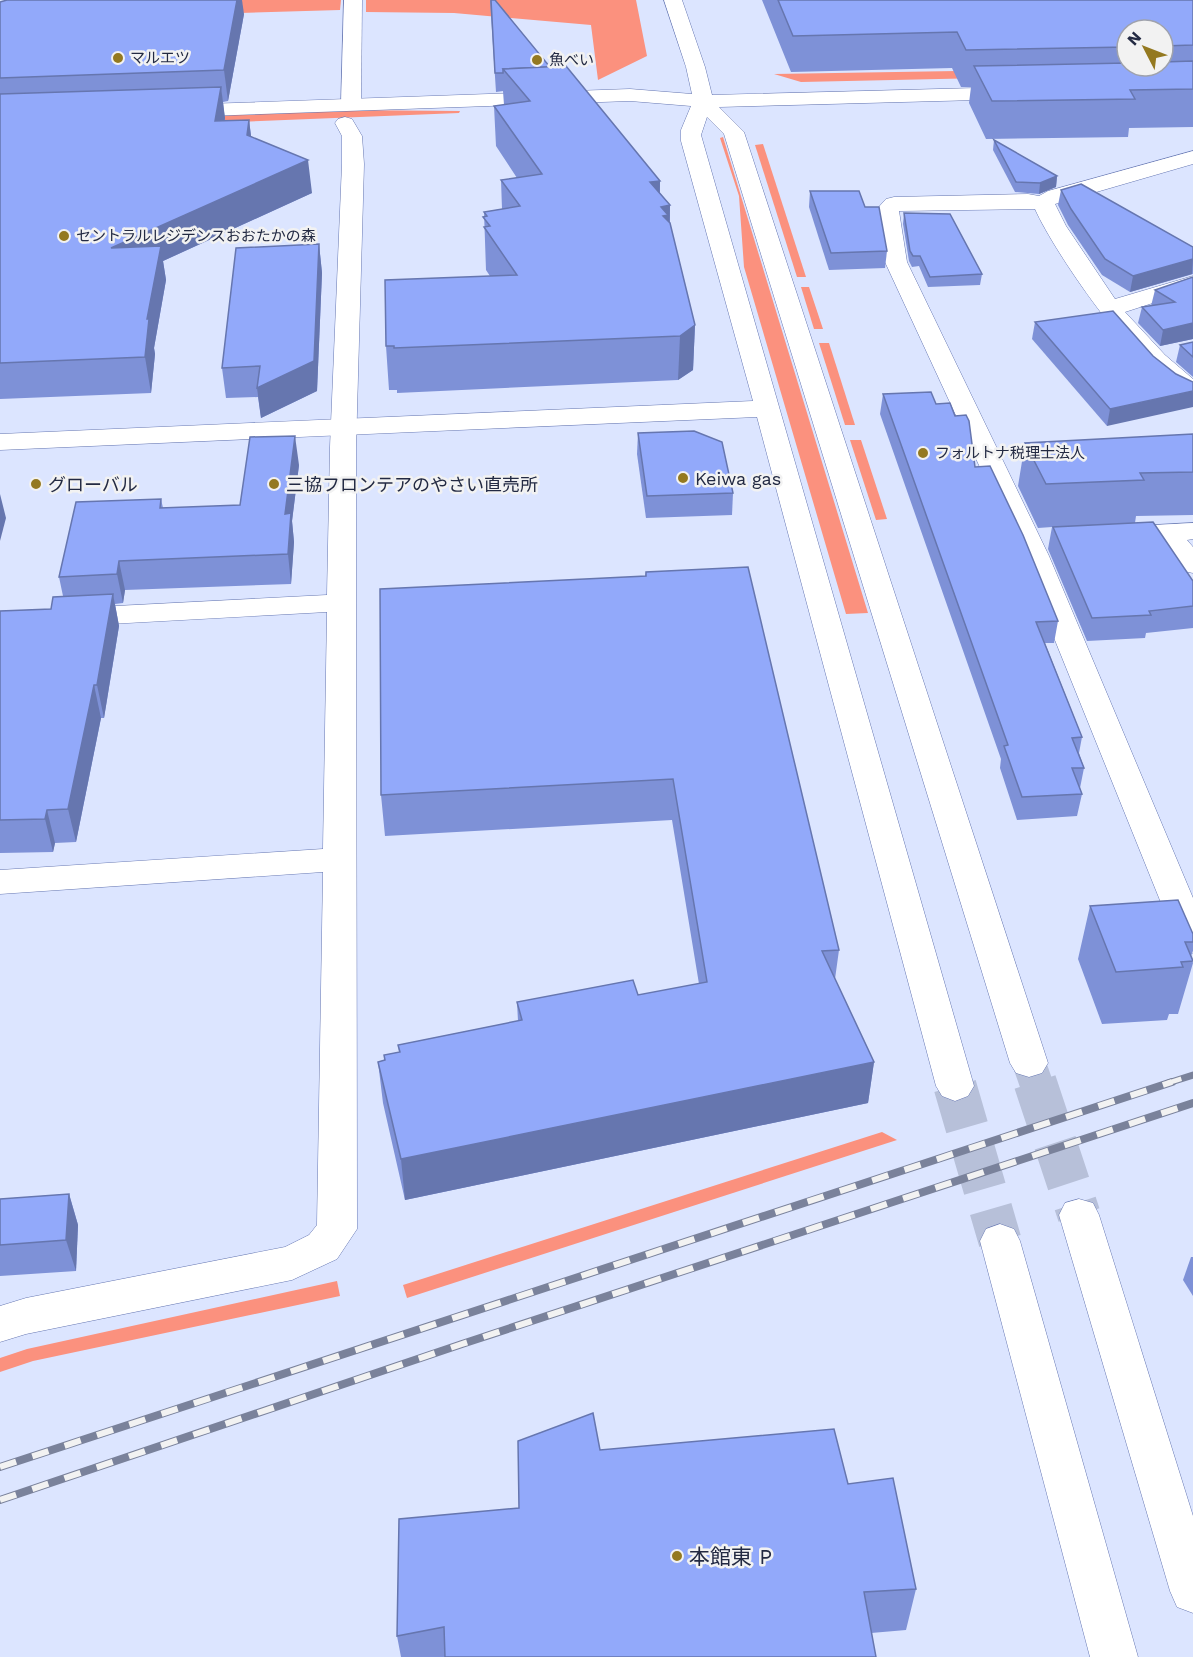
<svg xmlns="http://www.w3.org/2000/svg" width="1193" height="1657" viewBox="0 0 1193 1657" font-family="'Work Sans','Noto Sans JP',sans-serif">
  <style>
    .green { fill: #fb917e }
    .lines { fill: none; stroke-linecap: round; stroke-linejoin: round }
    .secondary-tunnel-far1 { stroke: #b7c0d9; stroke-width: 33; stroke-dasharray: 33 16; stroke-linecap: butt }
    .secondary-tunnel { stroke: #b7c0d9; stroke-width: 43; stroke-dasharray: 43 21; stroke-linecap: butt }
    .street-casing { stroke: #6677b2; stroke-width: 1 }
    .secondary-casing { stroke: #6677b2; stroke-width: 1 }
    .street { fill: #fff; fill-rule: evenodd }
    .secondary { fill: #fff; fill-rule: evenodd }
    .rail-far1-casing { stroke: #7a829b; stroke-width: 7 }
    .rail-casing { stroke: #7a829b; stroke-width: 8 }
    .rail-far1 { stroke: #f2f2f2; stroke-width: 4.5; stroke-dasharray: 14; stroke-linecap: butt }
    .rail { stroke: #f2f2f2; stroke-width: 6; stroke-dasharray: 17; stroke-linecap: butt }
    .wall { fill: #7e91d7; fill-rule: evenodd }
    .shaded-wall { fill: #6676af }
    .building { fill: #92a9fa; stroke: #6676af; stroke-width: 1.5 }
    .poi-dot { fill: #947920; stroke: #f2f2f2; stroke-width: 2 }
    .labels { text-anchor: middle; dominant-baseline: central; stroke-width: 5; stroke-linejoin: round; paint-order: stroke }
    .far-poi-label { font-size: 15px; fill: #232a43; stroke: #f2f2f2; text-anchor: start }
    .poi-label { font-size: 18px; fill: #232a43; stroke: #f2f2f2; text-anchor: start }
    .near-poi-label { font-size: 21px; fill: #232a43; stroke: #f2f2f2; text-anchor: start }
  </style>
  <rect width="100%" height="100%" fill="#dce5ff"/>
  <g class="green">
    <polygon points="24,0 341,0 340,10 110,17 0,6"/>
    <polygon points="366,0 636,0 647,56 598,80 591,25 454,13 366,12"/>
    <polygon points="1193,67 985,78 801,82 774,74"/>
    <polygon points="339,110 460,111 459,113 112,127 17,123"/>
    <polygon points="723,137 868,613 846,614 744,267 739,196 720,138"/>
    <polygon points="763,144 806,277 797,277 755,145"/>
    <polygon points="801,287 809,287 823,329 814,329"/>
    <polygon points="819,343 829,343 855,425 845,425"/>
    <polygon points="850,440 861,440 887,519 876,520"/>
    <polygon points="882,1132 897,1140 407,1298 403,1285"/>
    <polygon points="337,1281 340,1296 33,1361 0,1372 0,1358 27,1349"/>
  </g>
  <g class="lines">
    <polyline class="secondary-tunnel-far1" points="1029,1063 1036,1083"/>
    <g class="secondary-tunnel">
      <polyline points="1035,1082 1079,1215"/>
      <polyline points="955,1086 1000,1241"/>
    </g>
    <g class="street-casing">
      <g id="street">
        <polygon points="344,0 362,0 361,105 358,109 344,109 341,105"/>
        <polygon points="345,117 352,119 362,136 364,164 356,447 357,1229 337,1259 292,1280 26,1334 0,1342 0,1306 26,1298 285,1247 309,1235 317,1225 323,872 0,894 0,870 323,849 327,612 0,630 0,612 327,595 330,447 342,164 342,136 335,123 338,119"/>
        <path d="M1193 151V164L1055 204 1066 226 1115 299 1193 276V290L1125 312 1165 355 1193 379V399C1146 387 1055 254 1035 209L899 211 907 262 1049 556 1193 898V953L1181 949 1176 940 1021 556 885 262 877 209 886 199 894 197 1028 194 1039 196 1048 191Z"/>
        <polygon points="1193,523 1193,539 1187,540 1193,547 1193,573 1183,571 1159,541 1116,543 1106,541 1102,535 1106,529 1116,527"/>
      </g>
    </g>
    <g class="secondary-casing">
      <g id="secondary">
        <polygon points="664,0 682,0 705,67 712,95 1014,87 1021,89 1024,93 1021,97 1014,99 719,107 744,132 1048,1063 1042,1073 1029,1077 1016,1073 1010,1063 724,134 707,117 701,135 974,1086 968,1096 955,1101 942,1096 936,1086 757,417 0,450 0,434 753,401 681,141 681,130 691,106 630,101 179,117 172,115 169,111 172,107 179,105 630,89 692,94 686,67"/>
        <polygon points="1079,1199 1093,1203 1099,1215 1193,1516 1193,1613 1177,1607 1170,1591 1059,1215 1065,1203"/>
        <polygon points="1000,1224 1014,1229 1020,1241 1138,1657 1090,1657 980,1241 986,1229"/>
      </g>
    </g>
    <use href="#street" class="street"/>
    <use href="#secondary" class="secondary"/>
    <g class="rail-far1-casing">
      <polyline id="rail-far1" points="1168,1083 1193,1075"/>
    </g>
    <g class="rail-casing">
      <g id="rail">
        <polyline points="0,1467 1172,1082"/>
        <polyline points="0,1500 462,1344 1193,1103"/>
      </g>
    </g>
    <use href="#rail-far1" class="rail-far1"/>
    <use href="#rail" class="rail"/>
  </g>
  <g class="wall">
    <polygon points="490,0 550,67 660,181 660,193 670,205 670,223 695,325 693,370 678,380 397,393 397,390 389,390 386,346 490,276 486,270 484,212 502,209 501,180 517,178 496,146 494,106 504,105 503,91 496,92"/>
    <path d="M762 0H1193V127L1129 128 1128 137 986 139 969 103 971 87H961L952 68 791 72ZM1127 30H1163V66H1127Z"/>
    <polygon points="0,2 244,14 228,101 223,102 225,121 249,120 251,136 312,193 163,261 166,280 154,348 155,354 151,393 0,399"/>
    <polygon points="994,140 1057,176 1056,187 1039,194 1015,192 993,150"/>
    <polygon points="1061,190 1193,247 1193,274 1130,292 1102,275 1068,225 1058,205"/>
    <polygon points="810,191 865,207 887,251 885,268 829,270 809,207"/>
    <polygon points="904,213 982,274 980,285 928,287 919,266 912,267 909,261 903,224"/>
    <polygon points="319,244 322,273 317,391 261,418 258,397 226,398 222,368"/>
    <polygon points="1193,277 1193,339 1160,346 1138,323 1142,307 1151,306 1155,290"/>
    <polygon points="1035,322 1153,356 1176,374 1107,426 1032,339"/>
    <polygon points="1193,342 1193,377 1176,362 1180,345"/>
    <polygon points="883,394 936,404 975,467 1058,621 1054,643 1045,643 1082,737 1079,753 1084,768 1080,788 1082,794 1077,816 1017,820 1000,768 1001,759 880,414"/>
    <polygon points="638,433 733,493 732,515 646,518 637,454"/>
    <polygon points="1193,434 1193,515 1136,516 1135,523 1193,581 1193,628 1146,633 1145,638 1087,641 1048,549 1052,527 1038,528 1018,486 1025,443"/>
    <polygon points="299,465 292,521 294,542 291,584 125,590 123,603 115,604 119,626 104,718 101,718 76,842 55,843 53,852 0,853 0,611 51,609 63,596 59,577 161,499 163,508 240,505"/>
    <polygon points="646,572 839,950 835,979 874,1062 868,1103 405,1200 383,1103 378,1062 384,1060 384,1055 399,1052 398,1045 518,1021 517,1002 638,995 699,984 672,820 385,836 381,795 645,576"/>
    <polygon points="1090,906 1193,934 1193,951 1191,956 1193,963 1178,1014 1169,1014 1167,1020 1102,1024 1078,959"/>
    <polygon points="69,1194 78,1225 76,1271 0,1276 0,1199"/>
    <polygon points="1191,1257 1193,1257 1193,1296 1183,1280"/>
    <polygon points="600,1450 848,1484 916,1589 906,1630 871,1633 876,1657 401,1657 397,1636 519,1508"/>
  </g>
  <g class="shaded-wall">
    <polygon points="237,0 242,0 244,14 228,101 224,70"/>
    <polygon points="221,87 225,118 219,153 215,121"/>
    <polygon points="249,120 253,152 247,135"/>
    <polygon points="308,160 312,193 163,261 166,280 154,348 155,354 151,393 145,357 111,248"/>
    <polygon points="1057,176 1056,187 1039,194 1040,183"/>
    <polygon points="660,181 659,222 650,182"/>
    <polygon points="670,205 669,248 661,207"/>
    <polygon points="319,244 322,273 317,391 261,418 257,388"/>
    <polygon points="1193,259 1192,274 1130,292 1133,276"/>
    <polygon points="1193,323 1193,339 1160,346 1163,330"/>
    <polygon points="695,325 693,370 678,380 680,336"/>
    <polygon points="1193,391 1193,407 1107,426 1110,409"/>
    <polygon points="295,436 299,465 292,521 294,542 291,584 288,554 285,514"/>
    <polygon points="0,494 6,518 0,541"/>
    <polygon points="119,561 125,590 123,603 117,574"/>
    <polygon points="113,594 119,626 104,718 97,685"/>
    <polygon points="94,685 101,718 76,842 68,809"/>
    <polygon points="47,810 55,843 53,852 45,819"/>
    <polygon points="874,1062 868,1103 405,1200 401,1159"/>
    <polygon points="69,1194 78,1225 76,1271 66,1240"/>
  </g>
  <g class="building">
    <polygon points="7,0 237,0 224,70 0,78 0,2"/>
    <polygon points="491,0 495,0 550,67 503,69 503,73 495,73"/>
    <polygon points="778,0 1193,0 1193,45 1163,46 1163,30 1127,30 1127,47 966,50 957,32 793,36"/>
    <polygon points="1193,61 1193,89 1130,90 1135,99 992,101 974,66 1127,63 1127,66 1163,66 1163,62"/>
    <polygon points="566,66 660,181 650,182 670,205 661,207 668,215 663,216 670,223 695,325 680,336 394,348 394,346 386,346 385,280 517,275 484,227 490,226 483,217 487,216 484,212 520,206 501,180 542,174 494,106 530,101 503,69"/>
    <polygon points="221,87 215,121 249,120 247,135 308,160 111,248 161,246 147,319 149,319 145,357 0,363 0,94"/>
    <polygon points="994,140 1057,176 1040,183 1016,182"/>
    <polygon points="1081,184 1193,247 1193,259 1133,276 1105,259 1071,209 1061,190"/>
    <polygon points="810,191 859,191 865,207 879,207 887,251 831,253"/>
    <polygon points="904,213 950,214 982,274 930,277 920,256 913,256 910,251"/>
    <polygon points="319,244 314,361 257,388 260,366 222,368 236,248"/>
    <polygon points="1193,277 1193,323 1163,330 1142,307 1175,302 1155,290"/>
    <polygon points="1113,311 1153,356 1176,374 1193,382 1193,391 1110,409 1035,322"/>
    <polygon points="1193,342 1193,357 1180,345"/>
    <polygon points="931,392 936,404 950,403 955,416 966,415 969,421 975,467 990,466 1023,535 1058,621 1036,622 1082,737 1072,738 1084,768 1072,768 1082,794 1022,797 1004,746 1008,745 883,394"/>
    <polygon points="694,431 722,442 733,493 647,496 638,433"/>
    <polygon points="1193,434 1193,472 1140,473 1144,480 1046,484 1025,443"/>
    <polygon points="295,436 285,514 291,513 288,554 119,561 117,574 59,577 76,502 161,499 160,508 240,505 250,437"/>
    <polygon points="1153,522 1193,581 1193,606 1149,611 1151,615 1092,618 1053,527"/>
    <polygon points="748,567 839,950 822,951 874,1062 401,1159 378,1062 385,1060 384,1055 400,1052 398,1045 522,1020 517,1002 633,980 638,995 707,982 673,779 381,795 380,589 646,576 646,572"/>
    <polygon points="113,594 97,685 94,685 68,809 47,810 45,819 0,820 0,611 51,609 53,597"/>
    <polygon points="1178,900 1193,934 1193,942 1185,942 1193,961 1181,962 1183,967 1116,972 1090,906"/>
    <polygon points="69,1194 66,1240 0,1245 0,1199"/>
    <polygon points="593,1413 600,1450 834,1429 848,1484 893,1478 916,1589 864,1592 876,1657 445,1657 444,1627 397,1636 399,1519 519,1508 518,1441"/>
  </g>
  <g class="poi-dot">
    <circle cx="118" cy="58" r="6"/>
    <circle cx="537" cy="60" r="6"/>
    <circle cx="64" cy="236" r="6"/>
    <circle cx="923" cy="453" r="6"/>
    <circle cx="683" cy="478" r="6"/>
    <circle cx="36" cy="484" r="6"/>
    <circle cx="274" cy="484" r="6"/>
    <circle cx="677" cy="1556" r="6"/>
  </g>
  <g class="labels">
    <g class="far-poi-label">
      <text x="130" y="58">マルエツ</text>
      <text x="549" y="60">魚べい</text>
      <text x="76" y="236">セントラルレジデンスおおたかの森</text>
      <text x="935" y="453">フォルトナ税理士法人</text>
    </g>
    <g class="poi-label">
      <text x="695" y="478">Keiwa gas</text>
      <text x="48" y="484">グローバル</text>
      <text x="286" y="484">三協フロンテアのやさい直売所</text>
    </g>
    <g class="near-poi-label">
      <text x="689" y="1556">本館東 P</text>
    </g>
  </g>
  <g transform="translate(1145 48) rotate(312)"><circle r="28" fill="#f2f2f2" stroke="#9fa2ac" stroke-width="1.5"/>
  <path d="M0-4.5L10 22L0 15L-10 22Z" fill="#947920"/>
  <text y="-9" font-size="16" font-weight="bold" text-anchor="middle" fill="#232a43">N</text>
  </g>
</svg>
